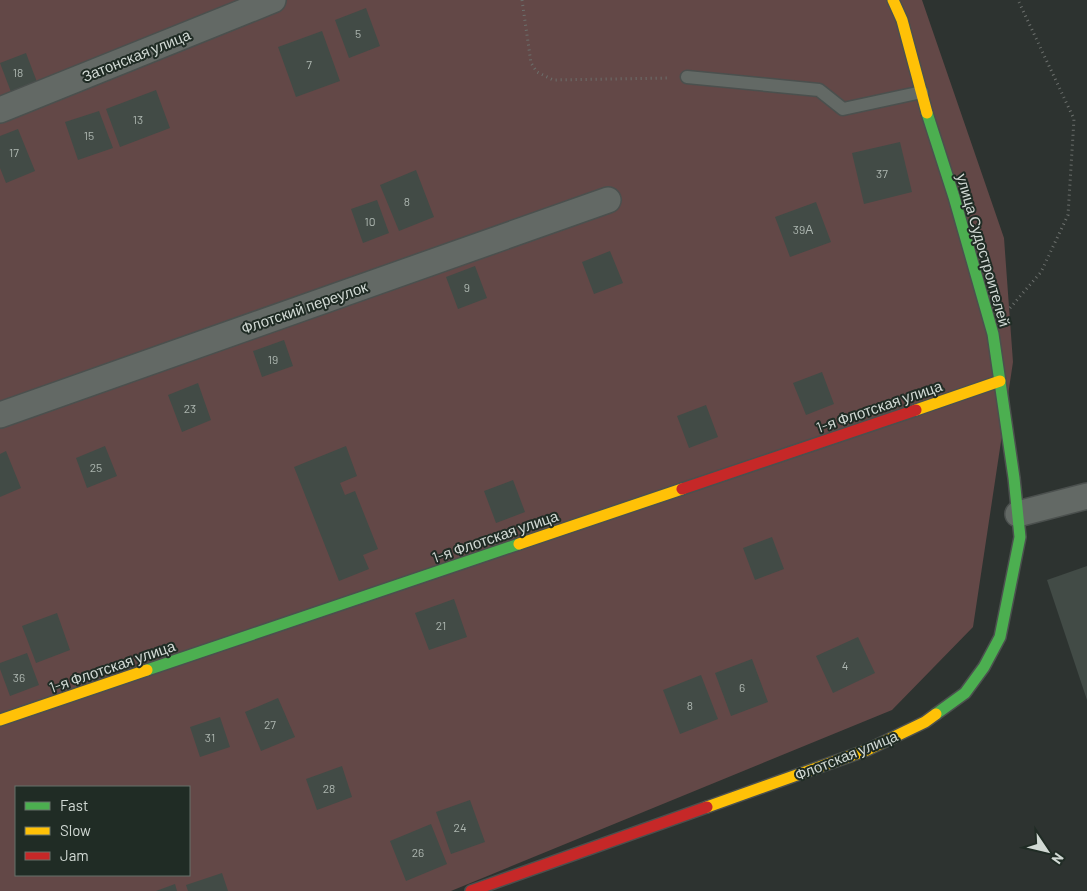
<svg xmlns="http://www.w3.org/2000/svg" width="1087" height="891" viewBox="0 0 1087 891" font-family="Barlow,sans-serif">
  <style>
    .green { fill: #634847; fill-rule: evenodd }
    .building { fill: #424b46 }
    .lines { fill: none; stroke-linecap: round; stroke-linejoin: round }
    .lane-casing { stroke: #4b504e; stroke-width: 15 }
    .street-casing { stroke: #4b504e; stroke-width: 28 }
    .fast-casing { stroke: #4b504e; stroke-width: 14 }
    .slow-casing { stroke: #4b504e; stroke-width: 14 }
    .jam-casing { stroke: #4b504e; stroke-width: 14 }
    .path { stroke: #6c706d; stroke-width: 3; stroke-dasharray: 1 4; stroke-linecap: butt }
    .lane { stroke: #636965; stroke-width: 12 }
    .street { stroke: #636965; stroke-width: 25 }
    .fast { stroke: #4caf50; stroke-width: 11 }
    .slow { stroke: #ffc107; stroke-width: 11 }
    .jam { stroke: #c62828; stroke-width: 11 }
    .labels { text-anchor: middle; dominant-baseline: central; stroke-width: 4; stroke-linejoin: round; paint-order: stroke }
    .number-label { font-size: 12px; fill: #adb6b0 }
    .street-label { font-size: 15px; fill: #d1d9d4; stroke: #202c25 }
  </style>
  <rect width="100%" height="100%" fill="#2d3330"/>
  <path class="green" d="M0 0H922L1004 238 1013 362 973 627 892 710 451 891H0ZM16 787H189V875H16Z"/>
  <g class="building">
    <polygon points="366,8 380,46 349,58 335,20"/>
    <polygon points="322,31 340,81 296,97 278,47"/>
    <polygon points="26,53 37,82 11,92 0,63"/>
    <polygon points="156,90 170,128 120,147 106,109"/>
    <polygon points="99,111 113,148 78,160 65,122"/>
    <polygon points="18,129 35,171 6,183 0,168 0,136"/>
    <polygon points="900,142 912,192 864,204 852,153"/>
    <polygon points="416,170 434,217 399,231 380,185"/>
    <polygon points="377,200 389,233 363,243 351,209"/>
    <polygon points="816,202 831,242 790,257 775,217"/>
    <polygon points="610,251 623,283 594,294 582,262"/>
    <polygon points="475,266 487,298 458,309 446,277"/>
    <polygon points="284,340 293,366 262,377 253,351"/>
    <polygon points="822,372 834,404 806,415 793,383"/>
    <polygon points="198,383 211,420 182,432 168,395"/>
    <polygon points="706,405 718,437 689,448 677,416"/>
    <polygon points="105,446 117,476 87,488 76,458"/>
    <polygon points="346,446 357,476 340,483 345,495 355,491 378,549 363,555 369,569 339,581 294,467"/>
    <polygon points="6,451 21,488 0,497 0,454"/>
    <polygon points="513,480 525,512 496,523 484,491"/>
    <polygon points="772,537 784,569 755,580 743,548"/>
    <polygon points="1087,566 1087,700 1047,580"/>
    <polygon points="454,599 467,637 429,650 415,613"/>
    <polygon points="57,613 70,650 36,663 22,626"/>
    <polygon points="858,637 875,673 833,693 816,656"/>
    <polygon points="27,653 39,685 10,696 0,669 0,663"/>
    <polygon points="752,659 768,702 731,716 715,673"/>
    <polygon points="701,675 718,719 680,734 663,690"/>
    <polygon points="278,698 295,737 261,751 245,712"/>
    <polygon points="220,717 230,747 200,757 190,727"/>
    <polygon points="342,766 352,797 317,810 306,779"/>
    <polygon points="470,800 485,842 451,854 436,812"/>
    <polygon points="431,824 447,864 406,881 390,841"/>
    <polygon points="222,873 228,891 188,891 186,885"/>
    <polygon points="175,884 177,891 156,891"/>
  </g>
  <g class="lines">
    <g class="lane-casing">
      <polyline id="lane" points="687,77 819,90 843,109 922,92"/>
    </g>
    <g class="street-casing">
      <g id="street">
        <polyline points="0,110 273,0"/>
        <polyline points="0,415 608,200"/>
        <polyline points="1018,514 1087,496"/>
      </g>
    </g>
    <g class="fast-casing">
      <g id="fast">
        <polyline points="927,113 954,197 993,334 1014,478 1020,537 1000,637 984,667 965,693 936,714"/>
        <polyline points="147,670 519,544"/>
      </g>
    </g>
    <g class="slow-casing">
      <g id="slow">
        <polyline points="893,0 902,20 927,113"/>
        <polyline points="916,410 1000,381"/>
        <polyline points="519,544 682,489"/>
        <polyline points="0,720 147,670"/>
        <polyline points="707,807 867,750 925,722 936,714"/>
      </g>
    </g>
    <g class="jam-casing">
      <g id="jam">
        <polyline points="682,489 916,410"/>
        <polyline points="471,891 707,807"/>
      </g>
    </g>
    <g class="path">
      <polyline points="522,0 531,63 537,72 553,80 670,78"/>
      <polyline points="1010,308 1041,272 1068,215 1074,119 1018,0"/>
    </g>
    <use href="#lane" class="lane"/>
    <use href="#street" class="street"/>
    <use href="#fast" class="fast"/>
    <use href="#slow" class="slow"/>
    <use href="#jam" class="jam"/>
  </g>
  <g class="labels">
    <g class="number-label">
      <text x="358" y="33">5</text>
      <text x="309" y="64">7</text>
      <text x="18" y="72">18</text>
      <text x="138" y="119">13</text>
      <text x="89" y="135">15</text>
      <text x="14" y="152">17</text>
      <text x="882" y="173">37</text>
      <text x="407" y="201">8</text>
      <text x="370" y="221">10</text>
      <text x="803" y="229">39А</text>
      <text x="467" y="287">9</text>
      <text x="273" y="359">19</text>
      <text x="190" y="408">23</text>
      <text x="96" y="467">25</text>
      <text x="441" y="625">21</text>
      <text x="845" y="665">4</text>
      <text x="19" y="677">36</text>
      <text x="742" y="687">6</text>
      <text x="690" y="705">8</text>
      <text x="270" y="724">27</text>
      <text x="210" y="737">31</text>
      <text x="329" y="788">28</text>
      <text x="460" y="827">24</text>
      <text x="418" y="852">26</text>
    </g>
    <g class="street-label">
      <text transform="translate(136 55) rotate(-22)">Затонская улица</text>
      <text transform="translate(984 250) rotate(74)">улица Судостроителей</text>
      <text transform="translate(304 307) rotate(-19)">Флотский переулок</text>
      <text transform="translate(879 406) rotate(-19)">1-я Флотская улица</text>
      <text transform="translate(495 536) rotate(-19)">1-я Флотская улица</text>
      <text transform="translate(112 666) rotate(-19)">1-я Флотская улица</text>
      <text transform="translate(846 755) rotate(-22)">Флотская улица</text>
    </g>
  </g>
  <rect x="15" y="786" width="175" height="90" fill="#202c25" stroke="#67716b"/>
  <rect x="25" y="802" width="25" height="8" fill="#4caf50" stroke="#67716b"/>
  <text x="60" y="811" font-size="15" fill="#d1d9d4">Fast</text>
  <rect x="25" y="827" width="25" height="8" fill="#ffc107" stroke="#67716b"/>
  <text x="60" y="836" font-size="15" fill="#d1d9d4">Slow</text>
  <rect x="25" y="852" width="25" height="8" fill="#c62828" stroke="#67716b"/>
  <text x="60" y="861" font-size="15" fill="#d1d9d4">Jam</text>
  <g transform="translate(1047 851) rotate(125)" stroke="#202c25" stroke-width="4" paint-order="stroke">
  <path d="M0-4L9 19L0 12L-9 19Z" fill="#d1d9d4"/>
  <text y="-8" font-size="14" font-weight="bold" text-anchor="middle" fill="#d1d9d4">N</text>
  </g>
</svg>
